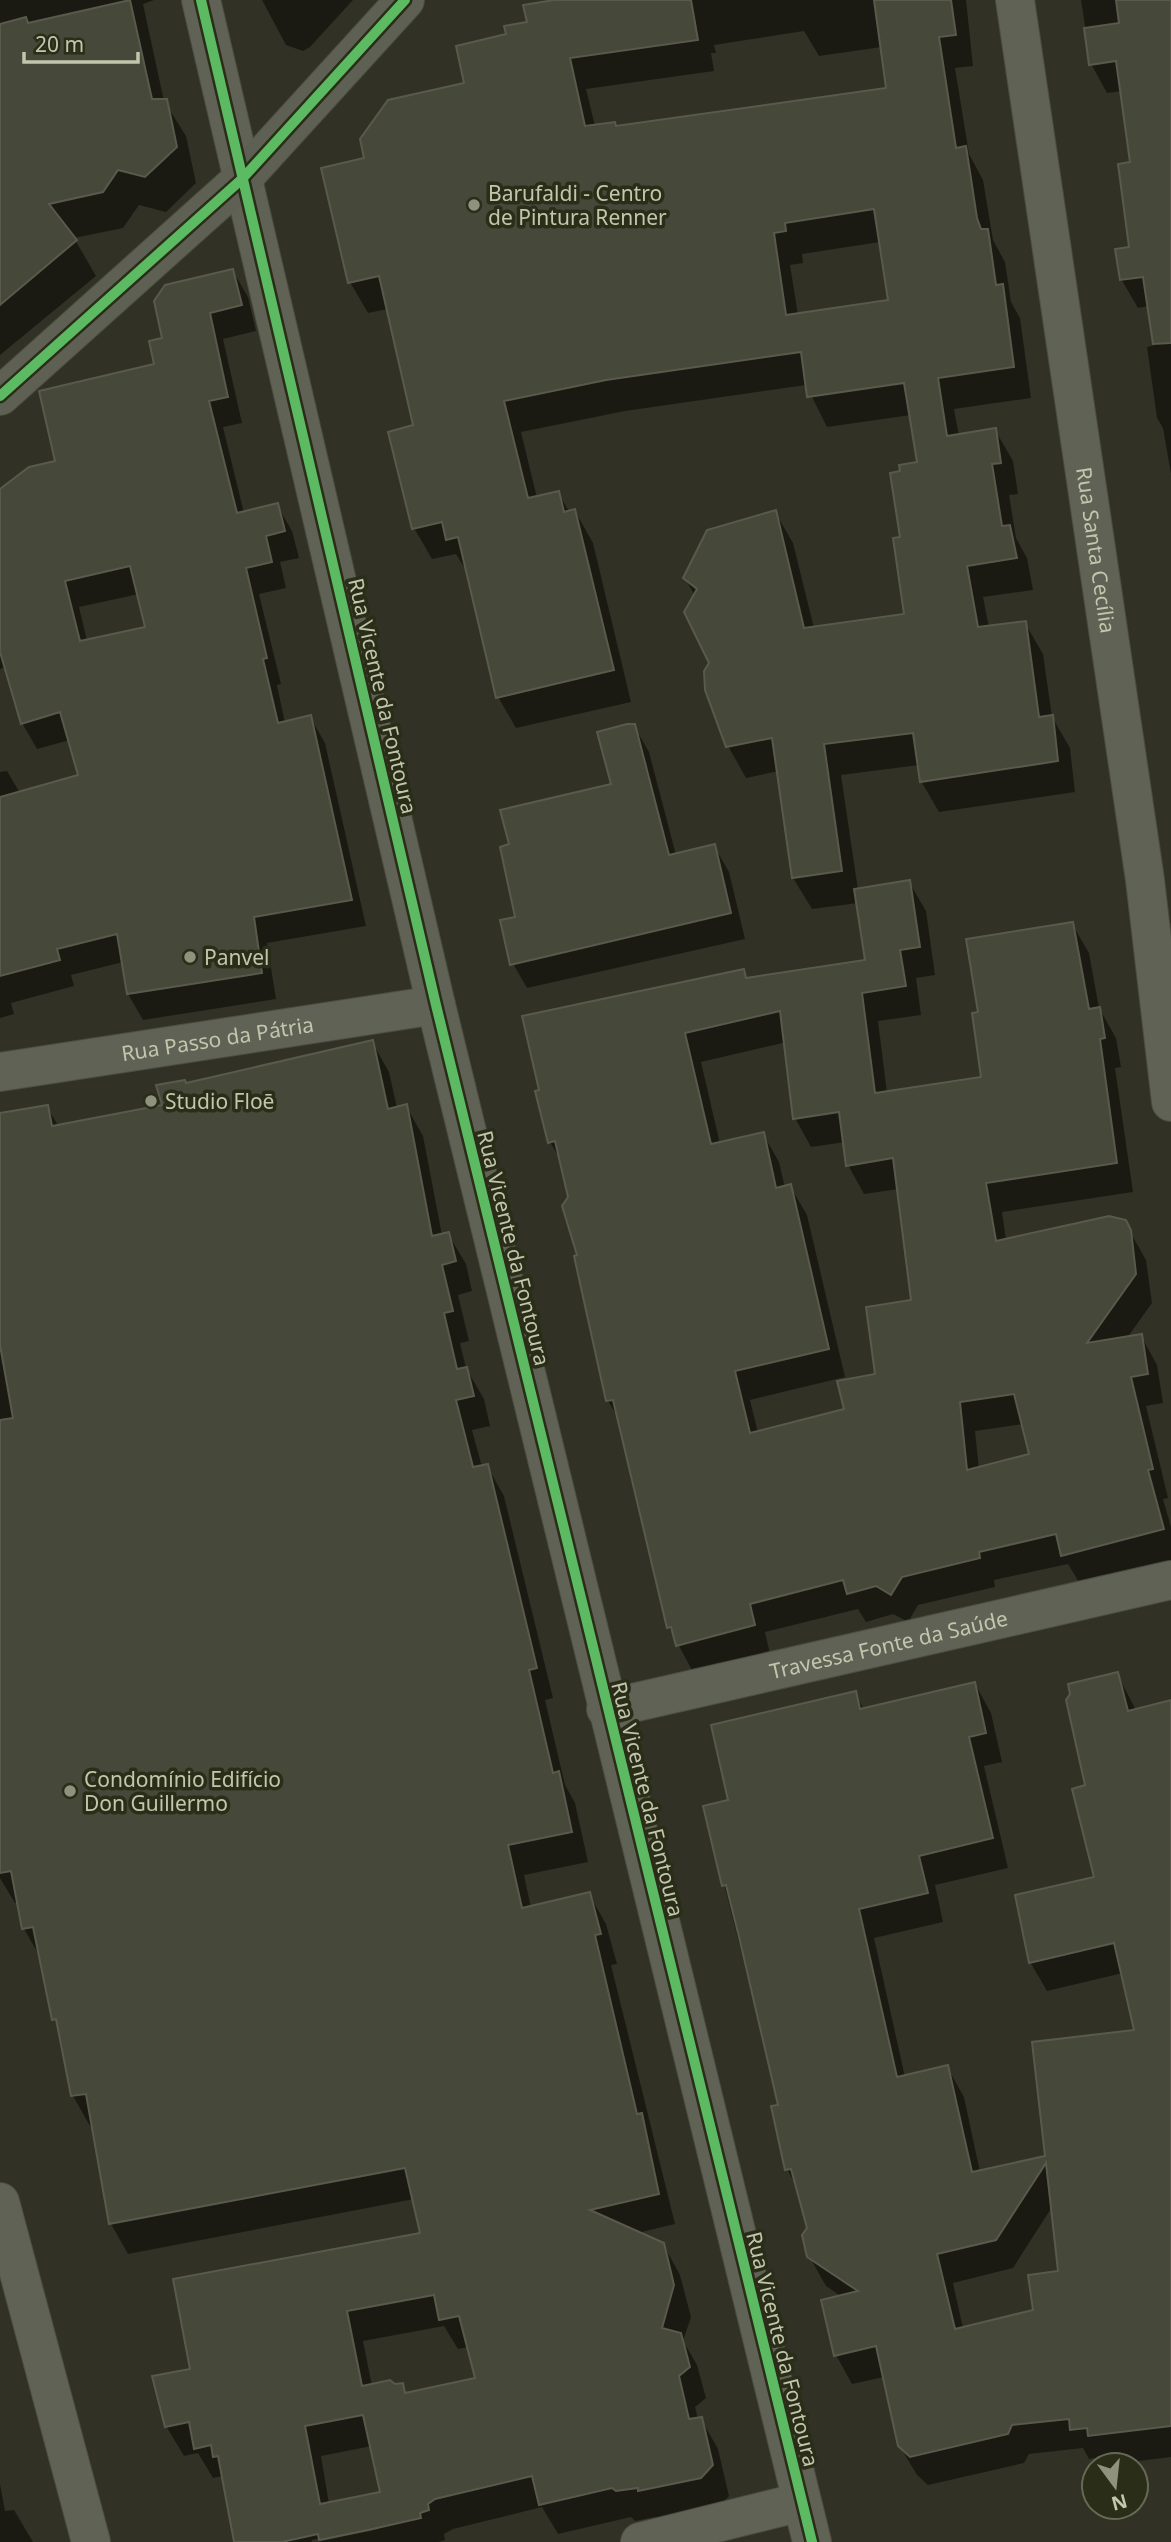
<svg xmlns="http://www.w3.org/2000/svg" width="1171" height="2542" viewBox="0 0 1171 2542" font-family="'Noto Sans',sans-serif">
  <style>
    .shadow { fill: #0007; fill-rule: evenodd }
    .building { fill: #46483a; stroke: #595a4c; stroke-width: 2; fill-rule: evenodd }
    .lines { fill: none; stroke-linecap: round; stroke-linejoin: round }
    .minor-casing { stroke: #4c4d42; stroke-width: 40 }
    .tertiary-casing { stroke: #4c4d42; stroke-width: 40 }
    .secondary-casing { stroke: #4c4d42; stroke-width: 40 }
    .minor { stroke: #5f6254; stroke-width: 38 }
    .tertiary { stroke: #5f6254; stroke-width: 38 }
    .secondary { stroke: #5d6052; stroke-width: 38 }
    .cycleway-casing { stroke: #2a2d18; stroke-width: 15 }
    .cycleway { stroke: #5cba63; stroke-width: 10 }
    .poi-dot { fill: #8f927d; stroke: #2a2d18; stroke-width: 2.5 }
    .labels { text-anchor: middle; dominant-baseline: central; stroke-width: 7; stroke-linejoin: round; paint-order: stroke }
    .poi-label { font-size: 21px; fill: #c1c6ac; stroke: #2a2d18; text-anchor: start }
    .street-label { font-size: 21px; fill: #c1c6ac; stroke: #2a2d18 }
  </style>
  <rect width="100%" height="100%" fill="#313225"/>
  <g class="shadow">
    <polygon points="0,0 154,0 143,4 164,101 186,136 196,183 166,212 139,205 123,228 74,238 96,276 0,355"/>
    <polygon points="262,0 353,0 310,47 303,51 286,45"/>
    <path d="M565 0H966L973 66 955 68 969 154 983 180 993 240 1005 262 1011 302 1020 318 1031 398 954 409 959 436 995 430 1013 461 1018 494 1009 495 1016 538 1027 558 1033 590 983 597 989 627 1025 623 1043 654 1052 717 1070 748 1075 792 939 812 921 781 919 765 841 775 858 890 909 882 926 911 935 975 916 978 921 1015 878 1021 887 1093 983 1078 980 1014 1072 924 1089 953 1099 1008 1116 1038 1121 1067 1115 1068 1133 1192 1002 1212 1006 1240 1124 1221 1146 1260 1152 1303 1127 1338 1141 1336 1157 1365 1163 1403 1146 1406 1168 1498 1163 1499 1171 1527V1560L1080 1584 1068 1564 994 1580 995 1587 918 1605 908 1622 893 1614 866 1622 858 1609 765 1632 770 1654 694 1674 669 1627 621 1422 608 1401 576 1257H579L562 1162 550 1142 743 971 748 979 867 962 858 903 812 909 793 878 779 771 746 778 728 746 695 596 685 578 775 512 793 543 814 628 906 616 902 473 919 464 911 415 827 427 806 385 625 411 521 432 537 498 558 493 570 513 575 511 593 543 631 702 516 728 498 697 466 570 456 554 432 559 414 528 415 427 388 309 368 313 350 282 366 160 467 84 508 36ZM804 31 819 56 882 47 888 89 616 128 595 126 586 89 714 71 711 53H716L714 45ZM880 242 890 301 798 315 790 265 803 263 802 254ZM787 1042 795 1118 811 1147 845 1142 848 1165 864 1194 899 1189 913 1301 877 1376 846 1410 758 1433 750 1400 845 1377 807 1215 790 1186 785 1188 779 1162 763 1134 720 1144 701 1062ZM1023 1424 1031 1455 979 1469 975 1431Z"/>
    <polygon points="1081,0 1171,0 1171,474 1163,428 1157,418 1147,347 1155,345 1149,306 1138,308 1121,279 1131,249 1132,164 1122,91 1107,93 1091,64"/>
    <path d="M233 271 248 297 256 331 223 339 242 423 223 427 244 513 277 505 292 531 299 558 280 562 286 588 259 594 281 684 277 685 285 723 310 717 325 743 366 926 267 943 276 999 143 1020 128 994 123 962 71 975 74 986 11 1003 14 1014 0 1018V772L7 771 20 793 80 776 70 740 37 749 22 723 6 667 0 669V504L57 463 157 366 164 339ZM139 594 147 628 87 641 79 607Z"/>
    <polygon points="634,726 649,752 676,855 714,846 729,872 745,939 527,988 512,962 517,918 511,846 613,785"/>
    <path d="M372 1042 389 1072 397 1108 406 1106 423 1136 442 1235 448 1234 466 1264 472 1291 458 1295 469 1341 460 1343 466 1368 484 1399 490 1426 472 1430 482 1467 487 1466 504 1496 553 1698 545 1700 565 1785 575 1803 588 1862 524 1875 531 1908 589 1894 606 1924 617 1964 611 1965 675 2224 637 2233 663 2244 680 2275 691 2317 683 2341 697 2365 706 2398 695 2407 698 2419H701L718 2449 729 2496 718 2508 657 2520 655 2517 635 2521 631 2517 558 2534 542 2507 453 2529 444 2534 445 2540 439 2542H317L379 2529 378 2525 312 2540V2542H233L223 2476 213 2478 198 2453 184 2456 166 2426 192 2370 422 2235 414 2199 128 2254 111 2224 94 2125 90 2126 73 2096 42 1960 24 1929 19 1903H15L0 1878V1115L47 1107 59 1127 164 1107 186 1085ZM444 2326 458 2349 469 2347 478 2380 407 2394 402 2385 372 2386 363 2341ZM372 2446 382 2493 329 2504 321 2456Z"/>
    <path d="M1117 1674 1136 1710 1171 1702V2457L1107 2465 1102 2457 1089 2459 1083 2448 1029 2454 1024 2463 928 2485 917 2475 899 2445 884 2377 852 2384 836 2355 842 2297 826 2286 809 2256V2229L798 2189 787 2169 780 2106 705 1808 731 1801 855 1693 864 1710 975 1684 991 1713 1002 1762 984 1766 1008 1868 935 1885 943 1922 874 1938 905 2077 947 2067 964 2097 980 2172 1047 2157 1136 2031 1123 1973 1047 1991 1030 1962 1096 1878 1087 1787ZM1052 2207 1060 2272 1034 2312 963 2328 953 2283 1013 2268Z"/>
    <polygon points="0,2484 5,2511 14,2510 33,2542 0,2542"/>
  </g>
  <g class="building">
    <polygon points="130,0 152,99 167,99 177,147 145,177 118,170 103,192 49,204 77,240 0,305 0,24 26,17 28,23"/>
    <path d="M554 0H691L698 40 570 58 585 126 615 122 616 126 886 88 874 0H951L956 35 939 37 956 148 966 146 977 218 981 229H988L996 285 1003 284 1014 367 938 378 947 436 996 428 1001 463 992 464 1002 526 1010 525 1017 558 967 566 978 627 1026 621 1039 717 1053 715 1058 761 920 782 913 733 824 744 842 871 792 878 772 738 726 747 705 690 704 671 709 663 684 612 697 589 683 578 707 530 776 510 804 628 904 614 893 538 900 537 890 473 900 471 899 465 917 462 904 383 807 397 801 352 606 380 504 401 528 498 559 491 564 512 575 509 614 670 496 698 458 537 446 540 442 522 412 529 388 432 413 425 379 276 348 283 321 168 364 158 360 139 388 100 464 83 456 46 506 34 504 26 527 22 523 5ZM874 209 888 300 786 315 774 233 786 231 785 223Z"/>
    <polygon points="1116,0 1171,0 1171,343 1153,344 1143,277 1120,280 1115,249 1129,247 1118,164 1130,162 1116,61 1089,65 1084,28 1119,23"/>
    <path d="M233 269 242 305 210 313 228 397 209 401 237 513 278 503 285 531 266 536 272 562 246 568 267 658 263 659 278 723 311 715 352 900 254 917 262 973 127 994 117 934 57 949 60 960 0 976V797L78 775 60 712 21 724 0 652V489L29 467 55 461 39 391 154 364 149 341 162 338 154 301 165 285ZM130 566 145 627 80 641 65 581Z"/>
    <polygon points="627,724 635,724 669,855 715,844 731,913 510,965 500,920 515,917 500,847 509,844 500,810 611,784 597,732"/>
    <path d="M910 880 920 947 900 950 906 986 862 993 875 1093 981 1077 972 1013 978 1012 966 939 1073 922 1089 1009 1100 1007 1105 1038 1100 1039 1117 1163 986 1183 996 1241 1109 1216 1126 1220 1131 1230 1136 1274 1087 1343 1142 1334 1148 1374 1131 1377 1153 1469 1148 1470 1164 1529 1061 1556 1056 1534 979 1552 980 1558 902 1577 891 1595 876 1586 847 1594 843 1580 750 1604 755 1625 676 1646 671 1627 667 1628 613 1400 606 1401 574 1256 577 1255 562 1206 568 1197 555 1141 548 1143 535 1091 539 1090 522 1016 744 969 746 978 865 960 854 889ZM780 1011 793 1119 839 1112 846 1166 893 1158 911 1300 866 1307 875 1374 837 1381 844 1409 750 1433 735 1371 829 1349 791 1184 776 1188 764 1132 711 1144 685 1033ZM1014 1394 1029 1454 967 1470 960 1402Z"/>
    <path d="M373 1040 388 1109 407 1104 432 1236 449 1232 456 1261 442 1265 453 1311 444 1313 457 1369 467 1367 474 1396 456 1400 473 1467 488 1464 537 1668 529 1670 553 1773 559 1771 572 1832 508 1845 522 1908 590 1892 601 1934 595 1935 637 2114 642 2113 659 2194 590 2210 664 2243 674 2285 662 2328 681 2333 690 2367 679 2376 689 2419 702 2417 713 2465 701 2478 638 2491V2488L616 2491 612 2488 539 2505 532 2476 435 2499 428 2504 429 2510 420 2513 421 2518 368 2530 319 2540 318 2534 282 2542H234L218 2456 213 2457 211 2445 194 2449 189 2422 165 2427 152 2376 190 2369 173 2279 420 2233 405 2168 109 2224 86 2094 71 2096 56 2019 52 2020 33 1927 22 1929 11 1871 0 1873V1420L13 1418 0 1345V1113L48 1105 52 1126 162 1105 156 1085 185 1080 186 1083ZM434 2295 439 2320 459 2316 475 2378 405 2393 403 2383 395 2384 390 2380 362 2386 347 2311ZM363 2415 380 2492 320 2504 305 2426Z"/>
    <path d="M1118 1672 1128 1711 1171 1700V2426L1088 2436 1087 2428 1070 2430 1069 2419 1012 2425 1008 2434 910 2457 898 2446 876 2346 834 2356 821 2300 858 2291 807 2257 802 2235 807 2228 791 2169 785 2170 771 2106 778 2105 739 1937 726 1885 722 1886 703 1806 728 1800 711 1725 856 1691 860 1709 975 1682 986 1733 969 1737 993 1838 919 1856 928 1893 859 1909 897 2077 948 2065 972 2172 1045 2156 1032 2042 1134 2030 1114 1943 1029 1963 1015 1895 1094 1877 1072 1789 1085 1785 1066 1700 1070 1694 1068 1684ZM1046 2163 1058 2271 1028 2275 1033 2310 955 2329 937 2254 996 2240Z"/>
  </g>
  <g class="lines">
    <g class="minor-casing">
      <g id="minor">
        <path id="s1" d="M1015 0 1145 880 1171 1102"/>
        <path id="s2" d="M606 1709 1171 1580"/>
        <polyline points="640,2542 801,2502"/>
      </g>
    </g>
    <g class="tertiary-casing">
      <g id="tertiary">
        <polyline points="201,0 436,1005 812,2542"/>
        <path id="s3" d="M0 1072 436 1005"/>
        <polyline points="0,2202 91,2542"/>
      </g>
    </g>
    <g class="secondary-casing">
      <polyline id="secondary" points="0,396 242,179 405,0"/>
    </g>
    <use href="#minor" class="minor"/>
    <use href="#tertiary" class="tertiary"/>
    <use href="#secondary" class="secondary"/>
    <g class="cycleway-casing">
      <g id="cycleway">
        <polyline points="201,0 436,1005 812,2542"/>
        <polyline points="0,396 242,179 405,0"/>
      </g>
    </g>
    <use href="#cycleway" class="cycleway"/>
  </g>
  <g class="poi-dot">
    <circle cx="474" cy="205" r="7"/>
    <circle cx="190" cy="957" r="7"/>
    <circle cx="151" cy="1101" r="7"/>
    <circle cx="70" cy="1791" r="7"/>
  </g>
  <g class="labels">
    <g class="poi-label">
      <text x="488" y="193">Barufaldi - Centro<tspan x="488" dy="24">de Pintura Renner</tspan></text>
      <text x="204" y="957">Panvel</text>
      <text x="165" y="1101">Studio Floē</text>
      <text x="84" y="1779">Condomínio Edifício<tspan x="84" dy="24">Don Guillermo</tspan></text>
    </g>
    <g class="street-label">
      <text stroke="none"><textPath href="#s1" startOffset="556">Rua Santa Cecília</textPath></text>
      <text transform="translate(383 696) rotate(77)">Rua Vicente da Fontoura</text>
      <text stroke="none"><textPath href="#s3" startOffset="220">Rua Passo da Pátria</textPath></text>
      <text transform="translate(514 1248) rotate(76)">Rua Vicente da Fontoura</text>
      <text stroke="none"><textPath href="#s2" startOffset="290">Travessa Fonte da Saúde</textPath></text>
      <text transform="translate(648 1799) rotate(76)">Rua Vicente da Fontoura</text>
      <text transform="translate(783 2349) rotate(76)">Rua Vicente da Fontoura</text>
    </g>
  </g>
  <g transform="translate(1115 2486) rotate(165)"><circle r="33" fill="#2a2d18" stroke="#666a53" stroke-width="2"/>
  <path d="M0-5L12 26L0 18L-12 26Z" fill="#8f927d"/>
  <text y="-10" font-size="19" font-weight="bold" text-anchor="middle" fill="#c1c6ac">N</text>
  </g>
  <path d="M24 52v10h114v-10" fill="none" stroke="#c1c6ac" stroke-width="3.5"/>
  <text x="35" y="52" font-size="21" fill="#c1c6ac" stroke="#2a2d18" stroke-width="5" paint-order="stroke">20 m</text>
</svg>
